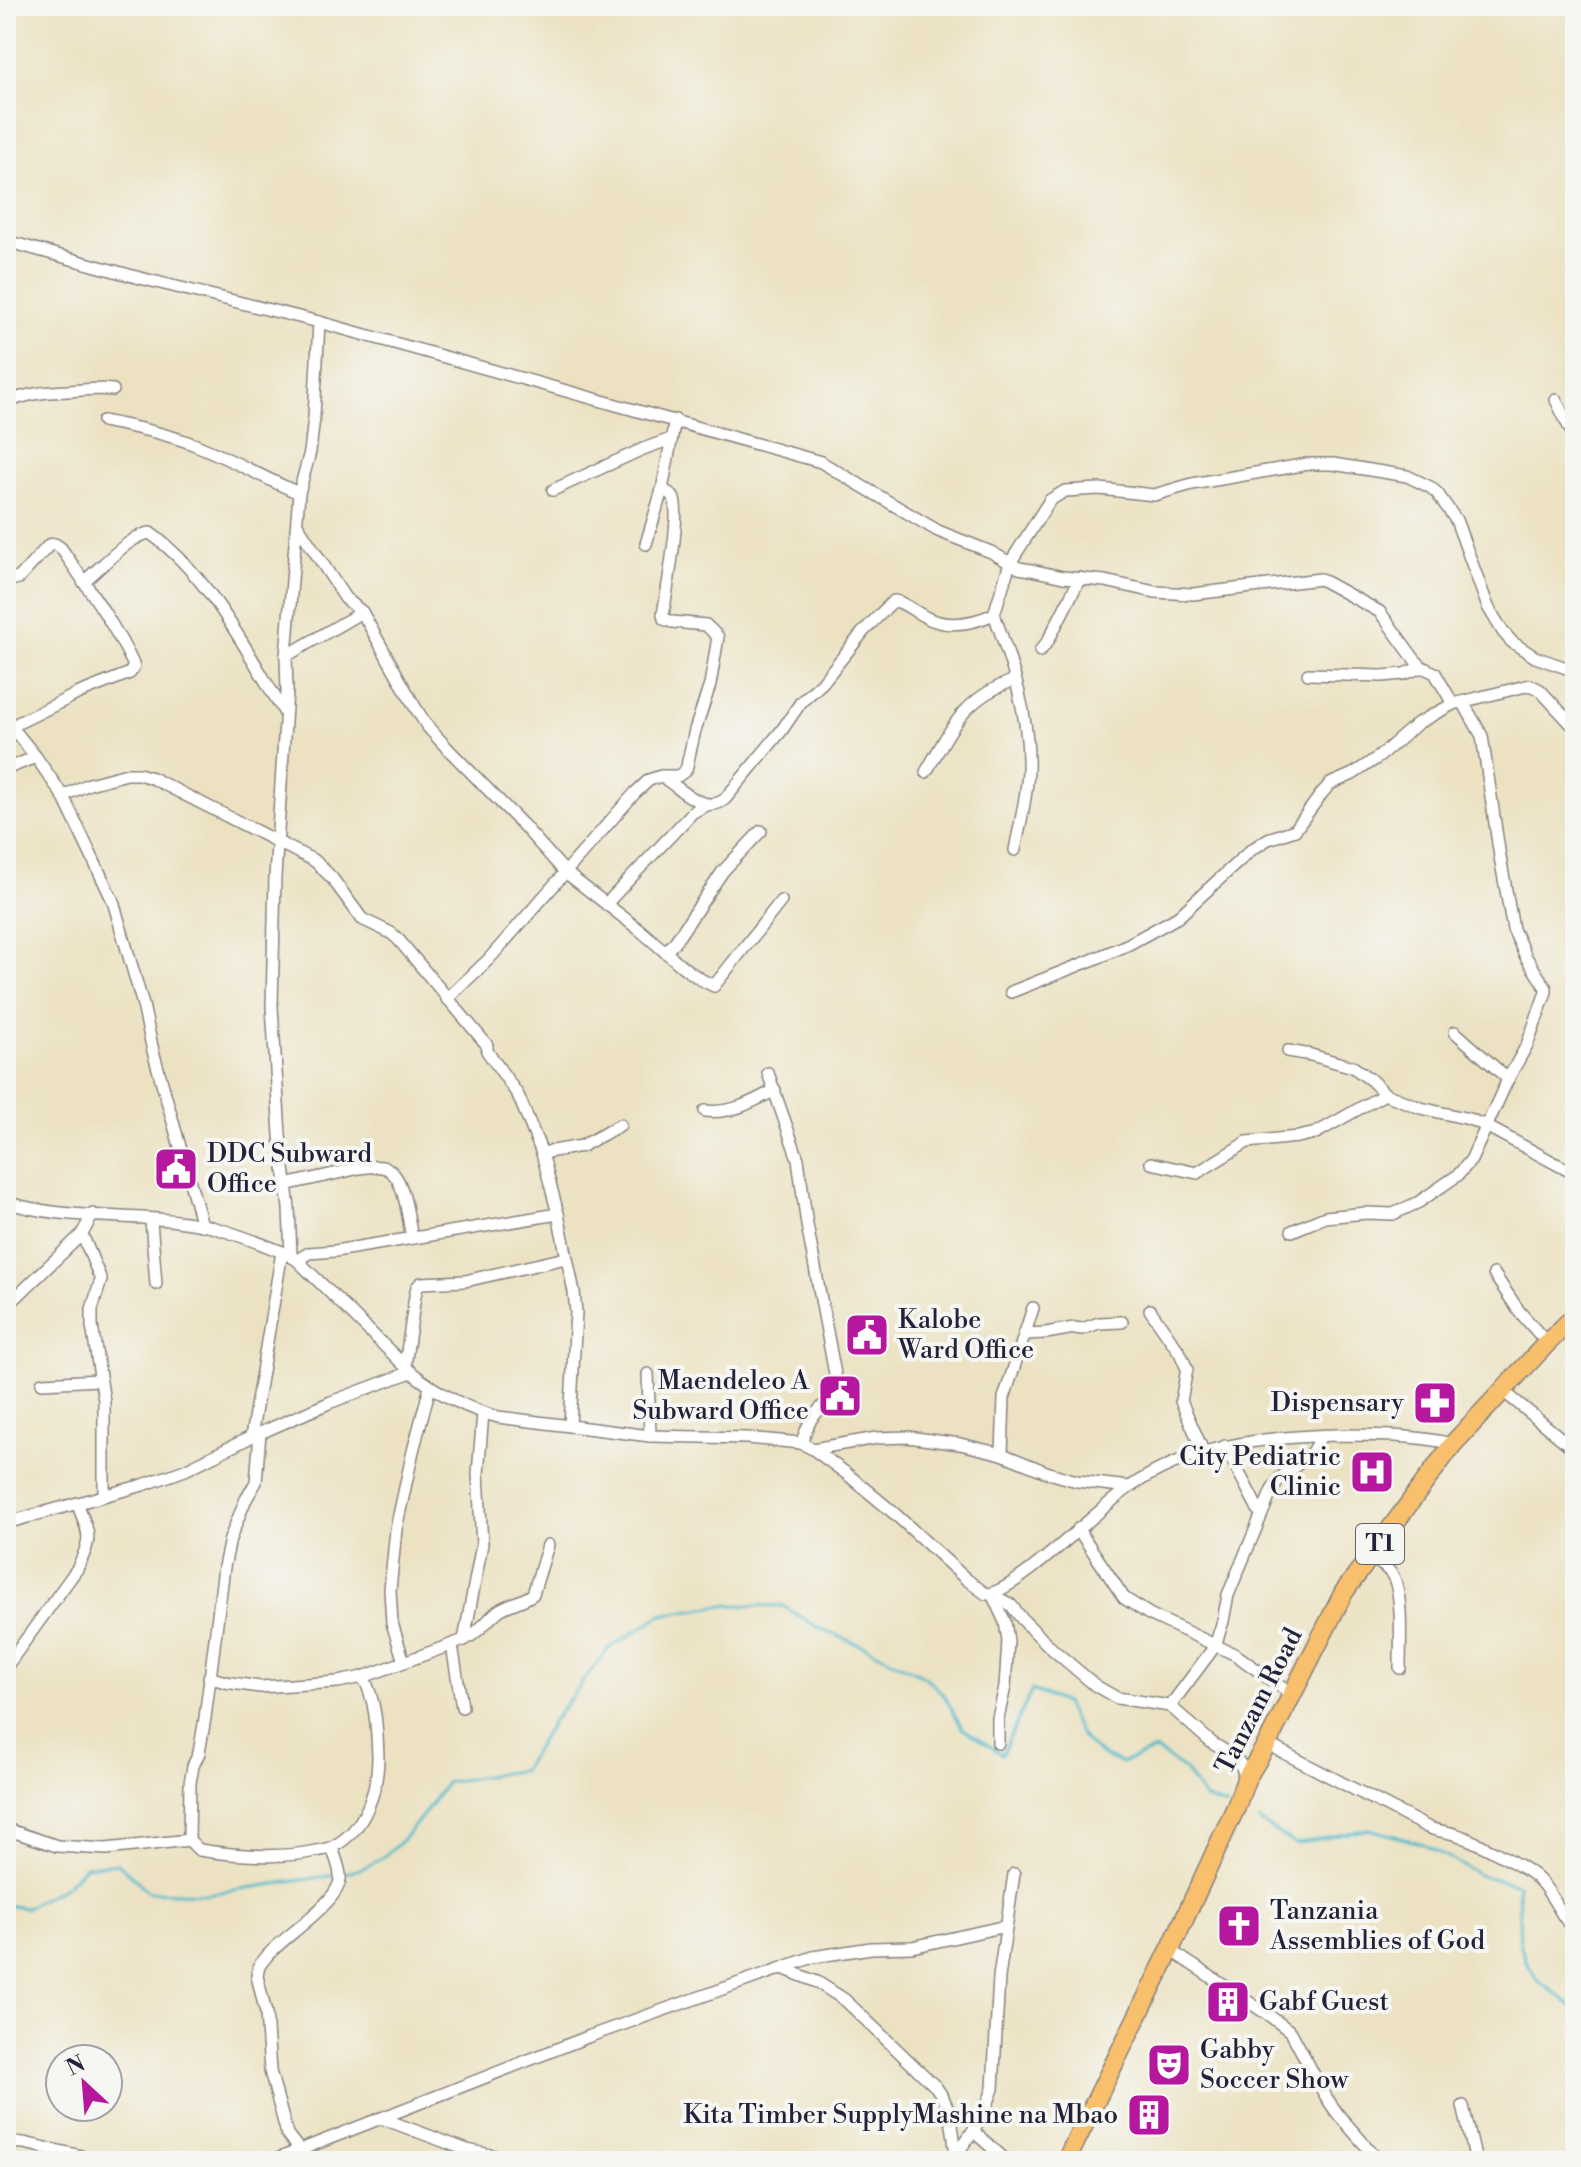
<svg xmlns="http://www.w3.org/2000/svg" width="1581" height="2167" viewBox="0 0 1581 2167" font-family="'Libre Bodoni',serif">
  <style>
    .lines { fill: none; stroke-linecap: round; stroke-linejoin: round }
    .stream { stroke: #4fb9cc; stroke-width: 3 }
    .minor-casing { stroke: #87827e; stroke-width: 14 }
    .trunk-casing { stroke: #87827e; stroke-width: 21 }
    .minor { stroke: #fff; stroke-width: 11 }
    .trunk { stroke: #f8bf6c; stroke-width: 18 }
    .labels { text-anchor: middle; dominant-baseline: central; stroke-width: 8; stroke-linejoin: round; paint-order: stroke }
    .shield { fill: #f6f6f2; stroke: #626272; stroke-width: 2 }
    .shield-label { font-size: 24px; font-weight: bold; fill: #22223b }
    .poi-label { font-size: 26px; fill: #22223b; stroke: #f6f6f2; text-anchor: start }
    .street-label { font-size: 26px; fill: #22223b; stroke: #f6f6f2 }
  </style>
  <rect width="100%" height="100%" fill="#f6f6f2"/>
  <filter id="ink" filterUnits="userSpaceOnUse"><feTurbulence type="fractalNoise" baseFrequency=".0125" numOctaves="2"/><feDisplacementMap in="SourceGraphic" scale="16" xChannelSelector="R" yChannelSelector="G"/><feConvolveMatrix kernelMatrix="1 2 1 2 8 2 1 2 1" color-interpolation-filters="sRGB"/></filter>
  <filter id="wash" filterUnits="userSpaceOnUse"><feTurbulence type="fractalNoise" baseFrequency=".006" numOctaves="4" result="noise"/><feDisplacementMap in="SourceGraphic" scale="32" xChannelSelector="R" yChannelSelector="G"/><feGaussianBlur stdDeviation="1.8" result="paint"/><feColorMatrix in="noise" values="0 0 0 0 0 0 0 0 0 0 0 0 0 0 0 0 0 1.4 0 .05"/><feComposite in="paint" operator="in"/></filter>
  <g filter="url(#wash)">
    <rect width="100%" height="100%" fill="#ece2c2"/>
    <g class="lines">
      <g class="stream">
        <polyline points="1259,1821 1295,1844 1369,1829 1424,1844 1479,1875 1518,1885 1520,1944 1526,1961 1539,1982 1560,1996 1575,2010"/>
        <path d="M343 1873C392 1867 420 1818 447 1782L523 1770 552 1722 607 1650 661 1615 723 1605 783 1606 817 1627 865 1647 924 1676 944 1695 962 1728 1002 1754 1032 1690 1065 1703C1079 1735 1086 1751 1121 1763L1156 1750 1185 1770 1205 1799 1227 1806"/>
        <polyline points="6,1905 25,1908 66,1886 85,1866 118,1863 149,1892 207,1894 336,1875"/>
      </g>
    </g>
  </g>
  <g filter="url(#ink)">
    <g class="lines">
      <g class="minor-casing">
        <g id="minor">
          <polyline points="6,241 140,278 319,322 821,462 938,531 991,552 1019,568 1031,570 1063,577 1105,581 1155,592 1193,594 1320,579 1380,612 1415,660 1422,667 1435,673 1453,704"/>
          <polyline points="1556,400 1575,439"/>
          <path d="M6 403C27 393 46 392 68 391 84 390 98 388 113 390"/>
          <path d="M103 421C133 427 164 433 193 444 230 458 263 478 299 493"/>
          <polyline points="553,490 643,449 671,439"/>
          <path d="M662 490C665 491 671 494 673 497 682 509 666 596 663 614L664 619 672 622 706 625 718 637 710 685 695 730 686 770 678 776H662"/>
          <polyline points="298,526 345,598 362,612 415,707 427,726 447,748 522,824 565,872 641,931 683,967 700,979 714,986 781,901"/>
          <polyline points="646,544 662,490 675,420"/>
          <path d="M6 576 14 579 19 578 49 545 55 544 61 548C87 586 115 625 134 666L130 673 77 694 12 726"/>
          <path d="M83 582C100 569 130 535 150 533 212 578 245 650 285 713"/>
          <path d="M994 614C1012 664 1030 717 1028 770 1027 797 1020 824 1015 850"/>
          <polyline points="1040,651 1048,641 1080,578"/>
          <polyline points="286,656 362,612"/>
          <polyline points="1308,674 1382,676 1404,674 1422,667"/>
          <polyline points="6,720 36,757 63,796 113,901 143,1005 153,1051 202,1225"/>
          <polyline points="6,769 36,757"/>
          <path d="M926 772C952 728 963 698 1015 680"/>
          <polyline points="63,796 89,784 127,774 139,774 152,778 315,861 332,878 362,919 391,933 398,939 487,1045 487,1051 518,1095 542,1153 558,1214 574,1292 576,1312 570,1426"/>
          <polyline points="606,904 693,812 707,805"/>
          <polyline points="665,952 675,942 723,871 761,831"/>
          <polyline points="1011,992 1092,960 1129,944 1178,917 1251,850 1268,839 1295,830 1322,793 1330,784 1353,774 1380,756 1418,723 1453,704 1530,685 1540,690 1575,728"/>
          <path d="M447 999 489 959 635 793 649 780 661 776C679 787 705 816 725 799L782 730 801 702 822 683 863 632 890 604 894 601 899 602C911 607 923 618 935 621 954 627 976 622 994 614L1010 563 1050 500 1065 491 1100 489 1154 495 1192 484 1308 464H1333L1407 476 1430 487 1437 493 1456 520 1488 607 1503 632 1512 642 1535 657 1575 671"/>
          <polyline points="1455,1032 1508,1079"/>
          <polyline points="1288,1051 1311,1055 1353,1067 1371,1080 1385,1094 1421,1108 1469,1119 1486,1126 1575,1174"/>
          <polyline points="768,1073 798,1159 807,1225 835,1374 831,1397 811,1419 801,1443"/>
          <path d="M705 1111C732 1114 752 1102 775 1090"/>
          <polyline points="542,1153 582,1146 620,1125"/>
          <polyline points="1151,1163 1197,1173 1247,1142 1298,1137 1316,1133 1385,1094"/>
          <path d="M285 1185 360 1168C368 1167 378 1165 386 1168 405 1176 408 1220 412 1238"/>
          <path d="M6 1202C69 1222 138 1212 203 1225 231 1231 259 1243 285 1253L297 1260 411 1372C436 1392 467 1409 498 1417L650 1436 747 1438 801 1443 813 1449 847 1474 895 1514 966 1579 986 1594C1014 1594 1098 1509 1127 1489 1189 1445 1263 1437 1337 1435 1376 1435 1415 1435 1453 1444"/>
          <polyline points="151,1220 156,1284"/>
          <polyline points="1292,1231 1325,1217 1366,1213 1393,1214 1419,1202 1458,1175 1471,1160 1508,1079 1527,1045 1546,992 1546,988 1526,957 1513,929 1500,857 1482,736 1463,702"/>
          <polyline points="82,1234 101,1280 92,1309 92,1326 104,1401 104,1494"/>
          <polyline points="291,1256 289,1208 280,1135 272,1006 275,877 287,691 286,656 299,493 310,452 314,417 319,322"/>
          <polyline points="297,1260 309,1253 335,1251 558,1214"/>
          <polyline points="1494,1274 1519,1311 1547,1343"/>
          <polyline points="6,1307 82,1234 93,1214"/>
          <polyline points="1150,1310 1180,1353 1187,1369 1181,1401 1203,1451"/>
          <polyline points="1024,1334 1046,1333 1074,1328 1082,1329 1099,1323 1122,1322"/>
          <polyline points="405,1366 415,1296 417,1287 421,1283 465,1281 566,1258"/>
          <polyline points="648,1374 650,1436"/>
          <polyline points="42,1383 99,1380"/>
          <polyline points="1502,1390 1575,1450"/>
          <path d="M260 1433 256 1482 245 1501 230 1539 224 1567 205 1718 199 1753 193 1766 190 1783 189 1840 199 1850C238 1856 278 1859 316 1851 322 1850 329 1849 334 1846 366 1829 378 1789 378 1756 377 1730 376 1699 363 1677"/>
          <polyline points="251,1437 282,1252"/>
          <polyline points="1225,1446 1261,1515"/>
          <polyline points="813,1449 877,1438 908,1437 960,1444 1002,1454 1049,1473 1077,1481 1129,1487"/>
          <polyline points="1002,1454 1004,1398 1033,1308"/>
          <polyline points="6,1523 143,1485 185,1470 251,1437 331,1402 411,1372"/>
          <polyline points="1078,1529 1124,1598 1149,1614 1236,1655 1291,1694"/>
          <path d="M1370 1557C1379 1563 1389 1568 1394 1578 1403 1598 1400 1645 1400 1668"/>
          <polyline points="991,1594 1011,1605 1022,1619 1051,1648 1096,1686 1117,1698 1170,1706 1212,1743 1235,1757 1241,1765 1246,1779"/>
          <polyline points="992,1594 1005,1622 1008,1641 1005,1687 998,1718 998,1743"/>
          <polyline points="464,1640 482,1544 478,1474 483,1413"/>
          <polyline points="452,1645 462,1707"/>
          <polyline points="404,1662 392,1623 390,1590 396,1529 413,1451 430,1387"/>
          <path d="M6 1667 77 1569C93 1537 90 1536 77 1503"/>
          <path d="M209 1677 225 1682 260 1687 338 1682 363 1677 464 1640C479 1633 486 1621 498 1611 509 1603 523 1602 533 1594L548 1545"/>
          <polyline points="1170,1706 1215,1646 1223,1621 1228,1595 1272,1490 1280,1478 1311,1454 1321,1436"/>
          <path d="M1267 1744 1427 1827C1439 1832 1452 1832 1463 1837 1480 1844 1528 1868 1539 1880 1554 1895 1560 1916 1575 1931"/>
          <polyline points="6,1829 57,1846 106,1849 189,1840"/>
          <polyline points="1170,1950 1270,2016 1291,2032 1326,2097 1337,2113 1379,2161"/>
          <path d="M782 1968 817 1982 845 2000 936 2087C952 2108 953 2130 956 2156"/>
          <polyline points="1463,2106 1476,2161"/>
          <polyline points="381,2118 467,2150 520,2161"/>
          <polyline points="973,2131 1007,2161"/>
          <polyline points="6,2142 24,2143 104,2161"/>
          <path d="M300 2151 287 2134 270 2071 266 2013 257 1976 259 1966 267 1956C283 1937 338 1903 340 1879 341 1869 335 1857 332 1848"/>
          <polyline points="272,2161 590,2036 813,1957 871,1948 912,1947 1006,1926"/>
          <polyline points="952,2161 982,2118 993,2089 999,1977 1014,1874"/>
        </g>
      </g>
      <g class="trunk-casing">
        <polyline id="trunk" points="1066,2161 1170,1950 1236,1807 1246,1779 1267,1744 1344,1592 1453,1444 1547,1343 1575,1316"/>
      </g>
      <use href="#minor" class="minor"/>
      <use href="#trunk" class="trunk"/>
    </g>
  </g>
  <defs>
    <g id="civic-square" transform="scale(2.3)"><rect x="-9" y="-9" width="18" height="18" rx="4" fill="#b5179e" stroke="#f6f6f2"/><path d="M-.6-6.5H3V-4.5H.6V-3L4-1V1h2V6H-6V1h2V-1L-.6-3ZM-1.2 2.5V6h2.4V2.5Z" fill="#fff"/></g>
    <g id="pharmacy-square" transform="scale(2.3)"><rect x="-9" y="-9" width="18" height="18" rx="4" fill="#b5179e" stroke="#f6f6f2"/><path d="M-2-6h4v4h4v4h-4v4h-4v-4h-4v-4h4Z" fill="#fff"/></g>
    <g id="hospital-square" transform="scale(2.3)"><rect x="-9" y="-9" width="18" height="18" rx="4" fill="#b5179e" stroke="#f6f6f2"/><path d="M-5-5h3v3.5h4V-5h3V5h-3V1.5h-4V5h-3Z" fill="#fff"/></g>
    <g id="church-square" transform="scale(2.3)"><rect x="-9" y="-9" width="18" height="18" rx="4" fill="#b5179e" stroke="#f6f6f2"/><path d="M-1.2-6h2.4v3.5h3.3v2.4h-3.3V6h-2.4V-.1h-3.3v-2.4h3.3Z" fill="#fff"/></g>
    <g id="building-square" transform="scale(2.3)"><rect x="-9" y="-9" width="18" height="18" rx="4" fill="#b5179e" stroke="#f6f6f2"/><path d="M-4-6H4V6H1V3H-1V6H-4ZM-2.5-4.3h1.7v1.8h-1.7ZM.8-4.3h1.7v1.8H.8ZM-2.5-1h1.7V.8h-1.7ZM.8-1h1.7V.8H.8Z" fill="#fff"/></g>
    <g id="theatre-square" transform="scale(2.3)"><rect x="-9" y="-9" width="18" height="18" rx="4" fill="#b5179e" stroke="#f6f6f2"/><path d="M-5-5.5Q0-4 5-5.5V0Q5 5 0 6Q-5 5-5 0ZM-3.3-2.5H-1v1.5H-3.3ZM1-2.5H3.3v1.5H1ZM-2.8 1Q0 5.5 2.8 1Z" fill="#fff"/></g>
  </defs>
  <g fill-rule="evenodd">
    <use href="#civic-square" x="176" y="1169"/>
    <use href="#civic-square" x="867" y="1335"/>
    <use href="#civic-square" x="840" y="1396"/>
    <use href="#pharmacy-square" x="1435" y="1403"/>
    <use href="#hospital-square" x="1372" y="1472"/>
    <use href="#church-square" x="1239" y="1926"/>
    <use href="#building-square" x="1228" y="2002"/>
    <use href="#theatre-square" x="1169" y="2065"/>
    <use href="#building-square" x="1149" y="2115"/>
  </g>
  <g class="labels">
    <rect class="shield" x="1356" y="1524" width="48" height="40" rx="6"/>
    <g class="shield-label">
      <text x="1380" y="1544">T1</text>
    </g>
    <g class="poi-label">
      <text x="207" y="1154">DDC Subward<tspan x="207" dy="30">Office</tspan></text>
      <text x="898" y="1320">Kalobe<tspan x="898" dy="30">Ward Office</tspan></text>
      <text x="809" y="1381" text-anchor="end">Maendeleo A<tspan x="809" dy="30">Subward Office</tspan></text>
      <text x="1404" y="1403" text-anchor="end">Dispensary</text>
      <text x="1341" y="1457" text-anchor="end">City Pediatric<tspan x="1341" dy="30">Clinic</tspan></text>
      <text x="1270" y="1911">Tanzania<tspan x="1270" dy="30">Assemblies of God</tspan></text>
      <text x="1259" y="2002">Gabf Guest</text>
      <text x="1200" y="2050">Gabby<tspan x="1200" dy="30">Soccer Show</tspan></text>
      <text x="1118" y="2115" text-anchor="end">Kita Timber SupplyMashine na Mbao</text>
    </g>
    <g class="street-label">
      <text transform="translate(1259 1701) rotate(-63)">Tanzam Road</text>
    </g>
  </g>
  <rect width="1581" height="2167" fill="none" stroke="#f6f6f2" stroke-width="32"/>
  <g transform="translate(84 2083) rotate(334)"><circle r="38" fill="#f6f6f2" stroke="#a1a1a9" stroke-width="2"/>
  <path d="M0-6L14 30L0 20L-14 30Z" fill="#b5179e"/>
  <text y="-12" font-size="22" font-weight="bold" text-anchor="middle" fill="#22223b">N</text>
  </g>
</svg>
